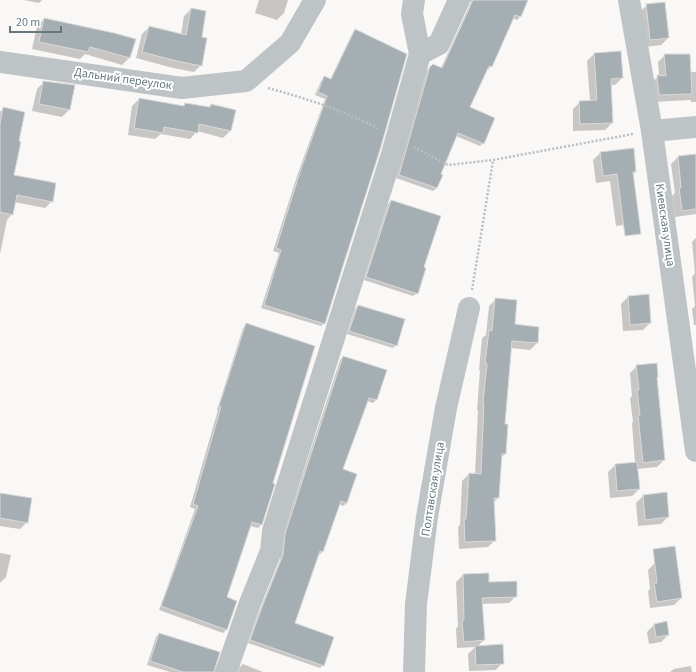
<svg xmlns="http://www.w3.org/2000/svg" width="696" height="672" viewBox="0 0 696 672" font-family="'Source Sans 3',sans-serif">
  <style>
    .shadow { fill: #0003 }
    .building { fill: #a5afb3; stroke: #dbdad9 }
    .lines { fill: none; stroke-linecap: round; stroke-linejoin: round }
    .path { stroke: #b9bdbf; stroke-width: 2.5; stroke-dasharray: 2 2; stroke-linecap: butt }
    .minor { stroke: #bec4c6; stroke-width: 22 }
    .labels { text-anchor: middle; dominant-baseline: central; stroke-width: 4; stroke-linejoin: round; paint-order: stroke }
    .street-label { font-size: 12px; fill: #66787f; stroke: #fff }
  </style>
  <rect width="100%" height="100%" fill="#f9f8f7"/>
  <g class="shadow">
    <polygon points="24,0 42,0 39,3"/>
    <polygon points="259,0 288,0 284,13 277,20 255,13"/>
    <polygon points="469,0 527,0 520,17 517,20 512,18 491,66 488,70 486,69 469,107 483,143 480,146 456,136 439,174 437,188 433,191 396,178 427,70 430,67 441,68 471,2"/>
    <polygon points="647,5 668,38 661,45 644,47 640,12"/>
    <polygon points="191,9 200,37 201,65 194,72 173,68 136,58 142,34 149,27 181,34 184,16"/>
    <polygon points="44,19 129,58 122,65 85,54 80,59 32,49 37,26"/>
    <polygon points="355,31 324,323 321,326 261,308 279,253 273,251 298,173 325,99 315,95 321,81 324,77 330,80 352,34"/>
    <polygon points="594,54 622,78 615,85 610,85 612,123 605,130 573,131 573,109 580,102 590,101 587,61"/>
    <polygon points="665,55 690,72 696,72 696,102 691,102 691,100 652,102 651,83 659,76 658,62"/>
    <polygon points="44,82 69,110 62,117 32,111 37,89"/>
    <polygon points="139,99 183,106 185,104 208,108 211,105 230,131 223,138 197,131 190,139 161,134 155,139 128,135 132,106"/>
    <polygon points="4,108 12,176 52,201 45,208 14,202 12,214 7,220 0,254 0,112"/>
    <polygon points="600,153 635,172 632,174 630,224 616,226 610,181 596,183 593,160"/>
    <polygon points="696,155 696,214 675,217 672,196 675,193 671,164 678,157"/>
    <polygon points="391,201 422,268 417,293 413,296 364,280 388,204"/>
    <polygon points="696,238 696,325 694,325 692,309 695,306 692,277 695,273 692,242"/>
    <polygon points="628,297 650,323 643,330 623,331 621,304"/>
    <polygon points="496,299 514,325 537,343 530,350 511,348 503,425 505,454 501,458 498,498 494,502 495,540 488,547 459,549 458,527 460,525 462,481 469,474 475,475 478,410 477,410 480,370 479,370 482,338 486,335 489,306"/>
    <polygon points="358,306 396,345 393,348 347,334 355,309"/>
    <polygon points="246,324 271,484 274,485 261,525 258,528 250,526 225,598 226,630 223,633 159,610 195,509 190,507 218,410 217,410 243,328"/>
    <polygon points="343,357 386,371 376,400 373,403 367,401 342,469 347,503 343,506 339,504 322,552 319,555 317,555 294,624 323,665 320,668 248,643 259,612 280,560 282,538 340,360"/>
    <polygon points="637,366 656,378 664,460 657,467 637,469 639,489 632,496 610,498 608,472 615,465 635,463 632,423 633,422 630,398 632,396 630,373"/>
    <polygon points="666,493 668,517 661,524 638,526 636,503 643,496"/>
    <polygon points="0,494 27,522 20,529 0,526"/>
    <polygon points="0,553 11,555 6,577 0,583"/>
    <polygon points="655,563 681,598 674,605 650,608 648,591 650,589 648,570"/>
    <polygon points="463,575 488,583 516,596 509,603 481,604 484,640 477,647 502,663 496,670 469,671 468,654 475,647 457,648 456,629 458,626 456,582"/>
    <polygon points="654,625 668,635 661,642 649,644 647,632"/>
    <polygon points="159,634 213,672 170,672 147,665 156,637"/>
    <polygon points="243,664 263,672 238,672 239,668"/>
    <polygon points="691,666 692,672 670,672 674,669"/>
  </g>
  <g class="building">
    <polygon points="473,0 528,0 521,17 515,15 492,67 489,66 470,107 495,118 484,144 458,133 441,174 443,175 437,188 399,175 430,66 431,66 433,64 442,68"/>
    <polygon points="665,2 669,38 650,40 646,4"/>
    <polygon points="191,8 206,11 202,37 207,38 202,66 181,62 142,52 149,26 186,35"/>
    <polygon points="44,18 114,33 136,39 130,58 90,47 88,52 39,42"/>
    <polygon points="355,29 407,54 380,150 342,269 325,324 264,305 281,250 276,248 301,169 327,96 318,92 324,76 331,79"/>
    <polygon points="621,51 623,78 611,79 613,123 580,124 579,101 597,100 594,53"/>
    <polygon points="664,54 690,54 692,94 659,95 657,75 666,76"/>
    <polygon points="43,81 75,85 70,110 39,104"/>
    <polygon points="139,98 184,106 185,103 210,107 211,104 236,110 231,131 199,124 198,133 164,127 163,133 134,128"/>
    <polygon points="3,107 25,112 19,141 21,142 14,175 56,183 53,202 17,195 13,215 0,212 0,124"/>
    <polygon points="634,148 636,172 633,172 641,234 625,236 617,174 603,176 600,152"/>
    <polygon points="696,154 696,209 682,211 679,188 681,188 678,156"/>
    <polygon points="391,200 441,216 424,267 426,268 418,294 366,277"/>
    <polygon points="649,294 651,323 630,325 628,296"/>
    <polygon points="495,298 517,300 515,324 539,327 538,343 512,341 505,424 508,424 506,454 502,454 499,498 494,498 496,541 465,542 464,519 466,519 469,473 481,474 484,403 483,403 487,364 485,363 489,330 492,331"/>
    <polygon points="358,305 405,319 397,346 349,331"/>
    <polygon points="246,323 315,346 273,483 275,484 262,525 252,522 227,597 237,601 227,630 161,606 198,506 193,504 221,407 219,406"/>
    <polygon points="343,356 387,370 377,400 369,398 343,469 357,474 347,503 341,501 323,552 320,551 295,623 334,637 324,666 250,640 262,607 283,555 285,534"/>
    <polygon points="657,363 658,377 657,377 665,460 643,463 638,415 640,415 637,390 639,390 636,365"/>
    <polygon points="637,462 640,489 617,491 615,464"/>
    <polygon points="667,492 669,517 645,520 643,495"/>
    <polygon points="0,493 32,498 28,523 0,518"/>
    <polygon points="675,546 682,598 657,602 654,583 657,583 653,549"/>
    <polygon points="489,573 489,582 517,581 517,597 482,598 485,640 464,642 462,621 464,620 463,574"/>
    <polygon points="667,621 669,635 656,637 654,624"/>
    <polygon points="159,633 220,652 214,672 183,672 150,661"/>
    <polygon points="503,644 504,664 476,665 475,646"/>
  </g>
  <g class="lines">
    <g class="path">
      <path d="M268 88C308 99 342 110 379 129"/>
      <polyline points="414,147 448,165 493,160 633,134"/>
      <polyline points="472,290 493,161"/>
    </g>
    <g class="minor">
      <polyline points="414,0 412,14 420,54"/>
      <polyline points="629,0 652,131 696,451"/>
      <polyline points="0,62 182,88 246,81 290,43 315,0"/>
      <polyline points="652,131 696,127"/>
      <polyline points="226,672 250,603 271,551 273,531 392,154 420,54 439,44 459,0"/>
      <polyline points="414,672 416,604 427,517 446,408 469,308"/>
    </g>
  </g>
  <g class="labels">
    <g class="street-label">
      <text transform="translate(123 79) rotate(8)">Дальний переулок</text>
      <text transform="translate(665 225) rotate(82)">Киевская улица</text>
      <text transform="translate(433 489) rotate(-81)">Полтавская улица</text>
    </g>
  </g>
  <path d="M10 26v6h51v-6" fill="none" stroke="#66787f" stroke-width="2"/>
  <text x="16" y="26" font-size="12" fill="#66787f" stroke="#ffffff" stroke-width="3" paint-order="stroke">20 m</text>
</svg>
